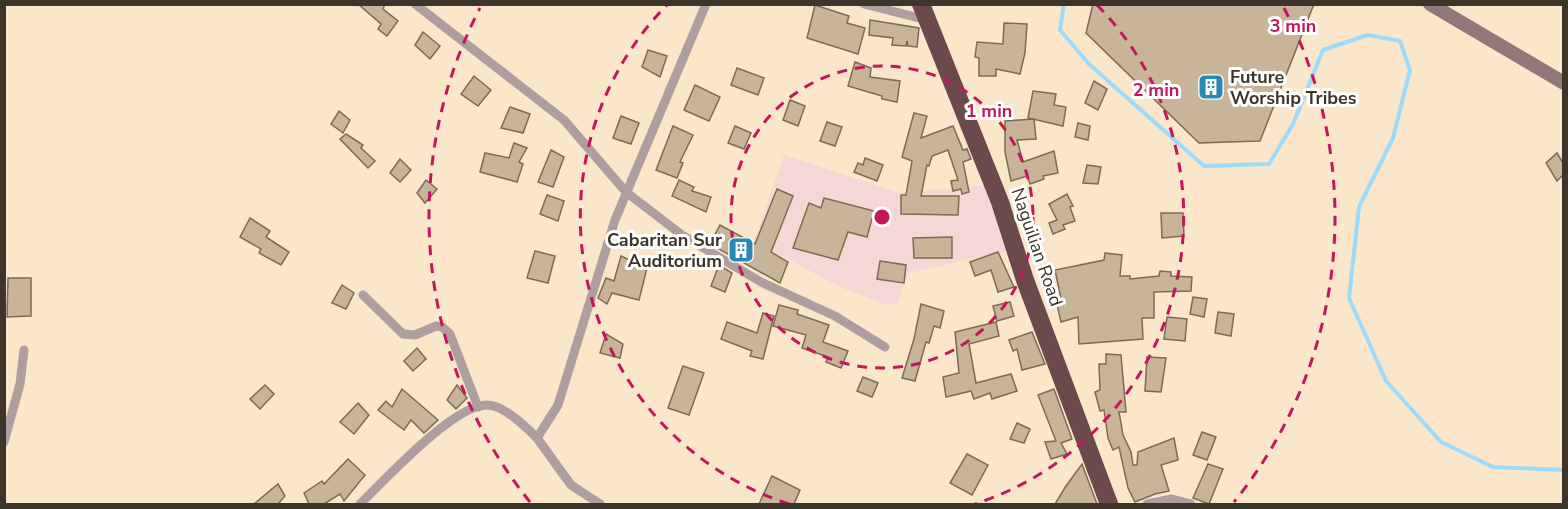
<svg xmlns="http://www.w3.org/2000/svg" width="1568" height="509" viewBox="0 0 1568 509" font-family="'Nunito Sans',sans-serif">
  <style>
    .education { fill: #f3d8d6 }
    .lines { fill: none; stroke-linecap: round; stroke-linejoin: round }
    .stream { stroke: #9edbfa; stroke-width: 4 }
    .building { fill: #c8b498; stroke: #7d6b52; stroke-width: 1.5 }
    .street { stroke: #ae9e9e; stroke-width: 9 }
    .secondary { stroke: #91797a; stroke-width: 14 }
    .highway { stroke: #6a4a4b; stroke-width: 18 }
    .ring { fill: none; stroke: #c2185b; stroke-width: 3; stroke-dasharray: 10 8 }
    .labels { text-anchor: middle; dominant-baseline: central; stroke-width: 6; stroke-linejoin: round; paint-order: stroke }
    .poi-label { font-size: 18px; font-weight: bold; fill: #3d3529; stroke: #fff; text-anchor: start }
    .street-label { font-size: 18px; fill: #3d3529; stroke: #fff }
    .centre { fill: #c2185b; stroke: #fff; stroke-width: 3 }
    .ring-label { font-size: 18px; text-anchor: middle; font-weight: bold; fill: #c2185b; stroke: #fff; stroke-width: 6; stroke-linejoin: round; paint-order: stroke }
  </style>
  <rect width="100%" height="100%" fill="#fae6c9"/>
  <polygon class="education" points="784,155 900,193 990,185 1011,250 908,273 898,303 884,304 840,287 754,241"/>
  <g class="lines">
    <polyline class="stream" points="1064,4 1060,30 1089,64 1204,166 1269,164 1293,124 1323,50 1368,35 1400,41 1410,70 1393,138 1359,207 1349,298 1386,381 1441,442 1493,467 1564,470"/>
  </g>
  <g class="building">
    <polygon points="358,4 385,4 383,9 398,21 387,36 378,29 381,24"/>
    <polygon points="1093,4 1314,4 1260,141 1199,143 1086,33"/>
    <polygon points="815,5 849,16 847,23 865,28 858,54 807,38"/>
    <polygon points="870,20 919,28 917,47 908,46 907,41 906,46 892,45 893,38 869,35"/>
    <polygon points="1004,23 1027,24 1025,53 1020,74 996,69 996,76 979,76 979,58 975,57 977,42 1003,44"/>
    <polygon points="423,32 440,46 430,59 415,45"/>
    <polygon points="648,50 667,56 660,77 642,67"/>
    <polygon points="855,62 871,68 870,77 900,81 897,102 882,99 882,96 848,86"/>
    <polygon points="737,68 764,78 758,95 731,85"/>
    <polygon points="474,76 491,90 478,106 461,94"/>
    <polygon points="1094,81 1107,89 1098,110 1085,103"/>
    <polygon points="695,85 720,97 709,121 684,110"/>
    <polygon points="1033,91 1056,94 1054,105 1066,107 1063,126 1028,118"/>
    <polygon points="790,100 805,106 798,126 783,120"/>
    <polygon points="510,107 530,114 523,133 501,128"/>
    <polygon points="339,111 350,120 343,133 331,124"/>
    <polygon points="914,113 927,116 921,138 953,126 963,150 967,149 971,159 963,162 969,192 962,194 961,189 953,191 951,181 958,180 948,150 932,156 929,166 927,165 921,196 959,196 958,215 901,214 901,195 906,195 912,161 902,157"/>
    <polygon points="621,116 639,123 631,144 613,138"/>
    <polygon points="1034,119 1036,139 1017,140 1023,162 1054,151 1058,173 1043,176 1044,179 1030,184 1027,176 1011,181 1005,152 1005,121"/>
    <polygon points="827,122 842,127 835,146 820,141"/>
    <polygon points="1078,123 1090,126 1088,140 1075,137"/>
    <polygon points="673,126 693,135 680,162 683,163 677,178 656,170"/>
    <polygon points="735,126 751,133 744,149 728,143"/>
    <polygon points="346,134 363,145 361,148 375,161 368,168 340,139"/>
    <polygon points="514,143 527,148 519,162 523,164 517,182 480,172 485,153 509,158"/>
    <polygon points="551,150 564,157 553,187 538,182"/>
    <polygon points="1557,153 1563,163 1563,175 1557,181 1546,163"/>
    <polygon points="865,158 883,165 877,181 854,172 858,163 863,165"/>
    <polygon points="400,159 411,170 400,182 390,173"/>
    <polygon points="1087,165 1101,167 1098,184 1083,183"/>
    <polygon points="426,180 437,189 425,203 417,193"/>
    <polygon points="679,180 694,187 692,191 711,197 706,212 672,196"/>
    <polygon points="777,189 793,196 771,252 788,262 780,283 710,244 720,225 755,244"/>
    <polygon points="1067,194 1073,206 1070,207 1075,221 1063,225 1065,229 1053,234 1049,223 1057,220 1049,204"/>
    <polygon points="547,195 564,201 558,221 540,214"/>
    <polygon points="824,198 874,211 867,237 848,232 838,260 793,248 809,203 821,208"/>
    <polygon points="1161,213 1183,213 1184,236 1162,238"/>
    <polygon points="250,218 270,231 266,237 289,252 281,265 259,253 261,249 240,237"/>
    <polygon points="952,237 952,258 914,258 913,238"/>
    <polygon points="535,251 555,256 548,283 527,278"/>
    <polygon points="998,252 1014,287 998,292 991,270 975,276 970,262"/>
    <polygon points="1105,253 1122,255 1120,276 1130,276 1130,279 1159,276 1160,271 1171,272 1171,276 1192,277 1191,291 1154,292 1154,318 1142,318 1143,339 1079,344 1078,317 1061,322 1056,300 1061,299 1055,270 1104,260"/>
    <polygon points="621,256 647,268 639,300 612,293 607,304 598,298 606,278 614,281"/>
    <polygon points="880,261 906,265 904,283 877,279"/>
    <polygon points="719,265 732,273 725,292 711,286"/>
    <polygon points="8,278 31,278 31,316 7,317"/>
    <polygon points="342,285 354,293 346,309 332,303"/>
    <polygon points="1193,297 1207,299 1204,317 1190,314"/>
    <polygon points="1010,302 1014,316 997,321 993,306"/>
    <polygon points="921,304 944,311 940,328 934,326 929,343 926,342 915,381 902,378 914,339"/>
    <polygon points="779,305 798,310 797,314 829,325 823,342 848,351 841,368 826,362 828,357 802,348 806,335 773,326"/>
    <polygon points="1218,312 1234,314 1231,336 1215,333"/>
    <polygon points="763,313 774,316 763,359 750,356 752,351 721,339 727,322 757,333"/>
    <polygon points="1167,317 1187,319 1185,341 1164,339"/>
    <polygon points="996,322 999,336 969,344 976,383 1011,374 1017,391 992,399 990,393 974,399 971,391 946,397 943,377 959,373 955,332"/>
    <polygon points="1032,332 1045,364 1022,370 1017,349 1013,351 1009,340"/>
    <polygon points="606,334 623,344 620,358 600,353"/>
    <polygon points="417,348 426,359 413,371 404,361"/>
    <polygon points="1106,354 1121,355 1126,412 1119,412 1123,435 1131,452 1133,465 1137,465 1138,452 1174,438 1178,460 1161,465 1169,491 1155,494 1135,502 1128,488 1119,447 1113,450 1108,438 1104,410 1100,411 1095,392 1100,390 1099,364 1106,364"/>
    <polygon points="1147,357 1166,358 1161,392 1145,391"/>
    <polygon points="683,366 704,373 689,415 668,408"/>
    <polygon points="863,377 878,383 872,397 857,391"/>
    <polygon points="265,385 274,394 260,409 250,399"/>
    <polygon points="457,385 467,398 456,409 447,400"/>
    <polygon points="402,389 438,420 424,433 411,420 404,430 378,410 386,401 392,407"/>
    <polygon points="1054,389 1072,439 1061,443 1067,454 1051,459 1045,442 1056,441 1038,395"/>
    <polygon points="358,403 369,415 354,434 340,422"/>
    <polygon points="1017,423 1030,429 1024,443 1010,439"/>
    <polygon points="1202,432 1216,437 1207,460 1193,455"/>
    <polygon points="967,454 988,465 972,495 950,483"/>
    <polygon points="348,459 365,475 344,501 340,494 324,504 309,504 304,493 322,481 324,484"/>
    <polygon points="1082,464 1097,504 1055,504 1066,486"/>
    <polygon points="1208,464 1223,469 1209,504 1193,498"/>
    <polygon points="772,476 800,490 794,504 759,504"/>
    <polygon points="278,484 285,496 278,504 254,504"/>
  </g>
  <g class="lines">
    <g class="street">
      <polyline points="415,4 564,120 626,192 682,235 761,282 835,316 885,347"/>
      <polyline points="864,4 927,20"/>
      <polyline points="363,295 403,334 415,335 436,326 442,327 450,334 478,407"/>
      <polyline points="537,438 571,485 600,504"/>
      <polyline points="4,442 20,384 24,350"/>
      <path d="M360 504C385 480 453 405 487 405 504 405 526 427 537 438L558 405 615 220 706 4"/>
      <polyline points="1147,504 1172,499 1191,504"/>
    </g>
    <polyline class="secondary" points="1430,4 1564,83"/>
    <polyline class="highway" points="921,4 1000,202 1025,280 1109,504"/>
  </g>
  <g class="ring">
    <circle cx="882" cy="217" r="151"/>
    <path d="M789 504A302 302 0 0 1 667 5M1097 5A302 302 0 0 1 975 504"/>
    <path d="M530 502A453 453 0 0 1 480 8M1284 8A453 453 0 0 1 1234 502"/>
  </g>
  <defs>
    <g id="building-square" transform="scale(1.35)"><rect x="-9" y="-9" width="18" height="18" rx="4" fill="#2889b4" stroke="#fff"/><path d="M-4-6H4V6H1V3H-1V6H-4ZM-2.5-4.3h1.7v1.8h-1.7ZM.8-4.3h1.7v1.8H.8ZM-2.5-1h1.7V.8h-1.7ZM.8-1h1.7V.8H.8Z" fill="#fff"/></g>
  </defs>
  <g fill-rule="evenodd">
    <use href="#building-square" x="1211" y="87"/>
    <use href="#building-square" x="741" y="250"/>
  </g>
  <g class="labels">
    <g class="poi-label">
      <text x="1230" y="77">Future<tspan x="1230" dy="21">Worship Tribes</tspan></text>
      <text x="722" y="240" text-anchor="end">Cabaritan Sur<tspan x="722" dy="21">Auditorium</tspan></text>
    </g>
    <g class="street-label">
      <text transform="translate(1037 247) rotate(71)">Naguilian Road</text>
    </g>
  </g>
  <circle cx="882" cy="217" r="9" class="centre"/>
  <g class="ring-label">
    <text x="1293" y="32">3 min</text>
    <text x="1156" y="96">2 min</text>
    <text x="989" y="117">1 min</text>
  </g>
  <rect width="1568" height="509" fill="none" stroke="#3d3529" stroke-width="12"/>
</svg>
